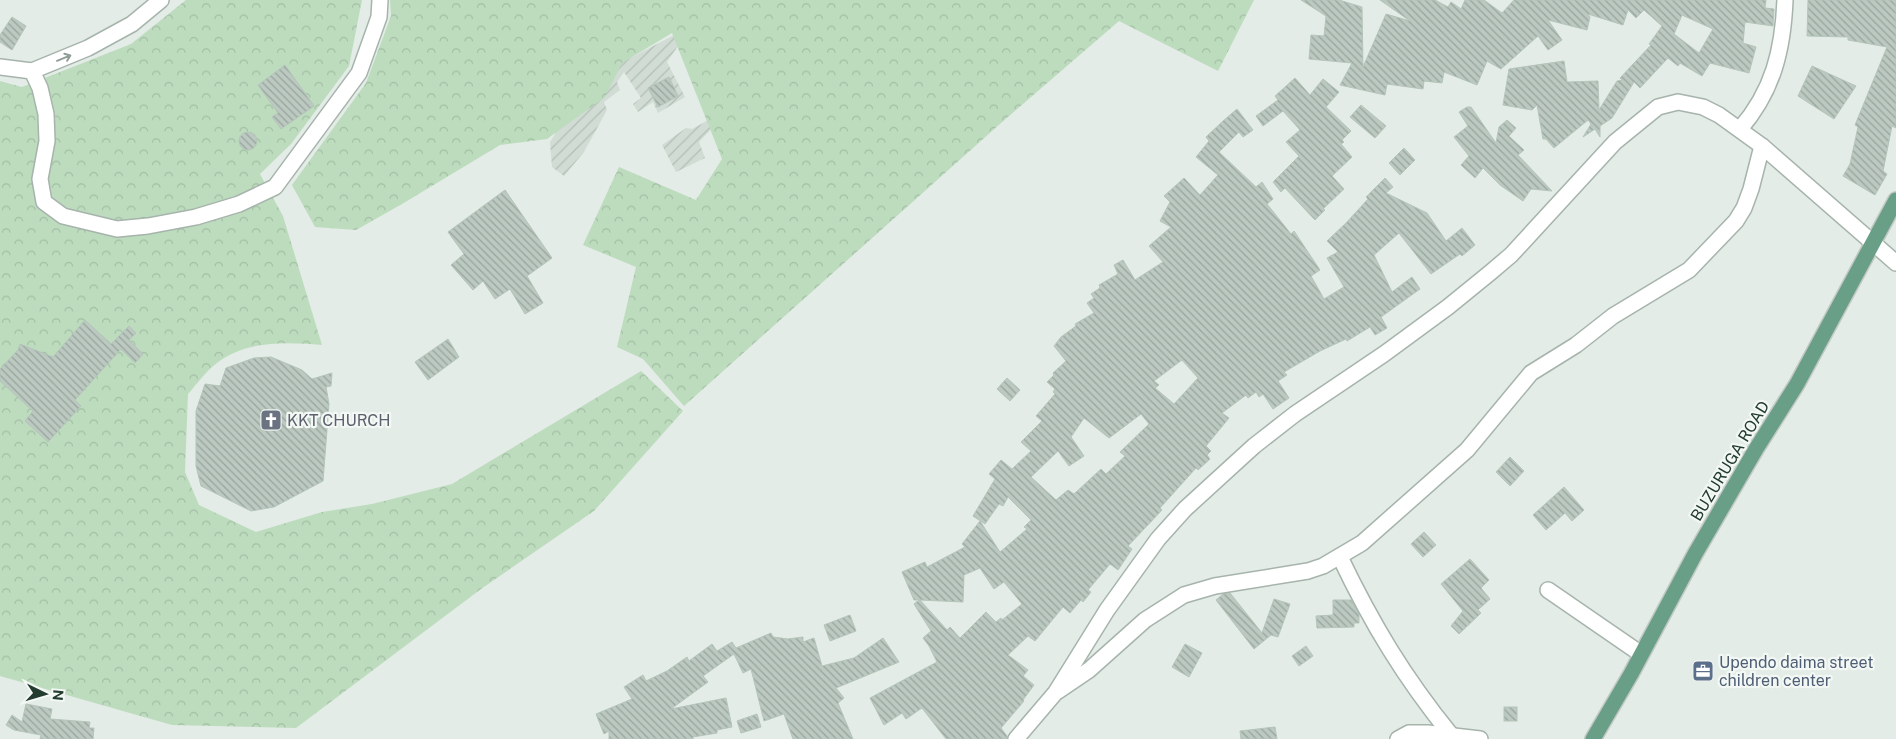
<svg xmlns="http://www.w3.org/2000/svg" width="1896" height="739" viewBox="0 0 1896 739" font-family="'Public Sans',sans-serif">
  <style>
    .industrial { fill: url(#industrial-furrows) }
    .forest { fill: url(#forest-crowns) }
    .building { fill: url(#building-back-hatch); stroke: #b5c5bb; fill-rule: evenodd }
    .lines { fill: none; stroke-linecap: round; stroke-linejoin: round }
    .minor-casing { stroke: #a6b4ac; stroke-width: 18 }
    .major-casing { stroke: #c1c8c5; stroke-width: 18 }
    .minor { stroke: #fff; stroke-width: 15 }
    .major { stroke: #699f86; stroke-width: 15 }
    .oneway { stroke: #919e98 }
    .labels { text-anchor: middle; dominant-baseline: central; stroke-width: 4.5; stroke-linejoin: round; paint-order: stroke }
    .worship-label { font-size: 16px; fill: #5b616d; stroke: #f3f8f4; text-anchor: start }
    .street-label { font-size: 16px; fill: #233c30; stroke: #f3f8f4 }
    .service-label { font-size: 16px; fill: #4e5e75; stroke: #f3f8f4; text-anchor: start }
  </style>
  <defs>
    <pattern id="industrial-furrows" width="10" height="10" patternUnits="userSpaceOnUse" patternTransform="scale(1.25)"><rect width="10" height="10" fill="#d1dcd4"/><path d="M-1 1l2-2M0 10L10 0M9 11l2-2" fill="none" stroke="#b3beb6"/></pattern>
    <pattern id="forest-crowns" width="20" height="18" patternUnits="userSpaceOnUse" patternTransform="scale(1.25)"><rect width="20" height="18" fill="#bddcbe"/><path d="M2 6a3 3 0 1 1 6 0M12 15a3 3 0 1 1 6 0" fill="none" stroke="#a2bea4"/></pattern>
    <pattern id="building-back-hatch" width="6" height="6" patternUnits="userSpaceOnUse" patternTransform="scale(1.25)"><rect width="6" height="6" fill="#bbc9c1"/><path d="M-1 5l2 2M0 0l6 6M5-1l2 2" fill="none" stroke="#98a49d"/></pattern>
  </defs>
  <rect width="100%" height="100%" fill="#e3ece6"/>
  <g class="industrial">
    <polygon points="678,33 682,40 667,62 685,97 658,113 653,102 638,112 633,104 641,98 624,72 617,82 620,90 604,102 607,110 584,152 564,176 552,167 550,142 564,120 615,66"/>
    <polygon points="715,112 721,119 699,142 705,158 676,172 662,145 686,128 692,129 705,122"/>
  </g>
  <g class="forest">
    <path d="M186 0H362L349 66 291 144 260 174 283 216 322 345C287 342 246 340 217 363 206 371 197 384 188 394L185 472 199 505 256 532 322 512 372 504 452 484 641 371 683 411 594 511 481 589 296 728 172 725 0 676V81L22 87 131 44Z"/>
    <polygon points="390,0 1254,0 1218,71 1119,21 1001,123 684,406 643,359 617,347 636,267 583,245 619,167 696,200 722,159 672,33 622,63 605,97 547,139 500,145 402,204 356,230 315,227 292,185 366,83 391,16"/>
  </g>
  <g class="building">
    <path d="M1301 0H1339L1362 7 1363 67 1386 14 1410 21 1380 0H1435L1448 7 1451 2 1461 9 1465 0H1484L1502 13 1514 0H1766L1765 8 1774 9 1773 26 1745 22 1743 43 1756 47 1749 73 1710 63 1702 76 1680 63 1678 66 1668 58 1640 88 1634 82 1612 118 1600 126V137L1595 129 1583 137 1591 124 1588 120 1554 148 1546 139H1543L1537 105 1532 110 1503 105 1509 69 1564 61 1567 82 1598 81 1599 110 1617 81 1622 80 1620 78 1651 45 1649 44 1662 26 1644 10 1636 18 1628 10 1623 25 1588 14 1590 17 1587 30 1548 20 1562 40 1548 50 1538 36 1501 69 1487 61 1477 85 1444 72 1442 83 1424 81 1423 89 1387 84 1385 95 1340 85 1352 63 1309 59 1311 35 1324 36 1326 16ZM1682 15 1713 29 1699 53 1674 34Z"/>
    <polygon points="1808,0 1896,0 1896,128 1892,126 1883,171 1887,174 1875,195 1843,176 1850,164 1858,127 1855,125 1887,47 1848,40 1848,37 1807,36"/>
    <polygon points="12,17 26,26 12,50 0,42 0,35"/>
    <polygon points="285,65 314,106 281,129 272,117 278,113 258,85"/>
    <polygon points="1812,66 1856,86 1834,119 1798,96"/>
    <polygon points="669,77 678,96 658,107 648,88"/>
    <polygon points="1295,78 1310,95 1323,79 1339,92 1326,107 1351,131 1342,140 1344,142 1341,144 1352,157 1332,176 1344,189 1323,209 1325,210 1315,220 1285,188 1281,192 1273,182 1299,156 1286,142 1300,130 1283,111 1263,126 1256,116 1278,100 1275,96"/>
    <polygon points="1361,105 1386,126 1375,138 1350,117"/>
    <polygon points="1467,107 1471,107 1496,143 1499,127 1507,120 1516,128 1509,136 1524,150 1518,155 1552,191 1531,189 1523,201 1500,185 1483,168 1475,178 1461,165 1469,156 1454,137 1468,126 1459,112"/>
    <path d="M1237 109 1253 130 1243 137 1239 132 1219 152 1256 187 1262 182 1273 199 1267 204 1291 234 1294 231 1320 270 1311 276 1324 299 1344 287 1327 258 1338 252 1327 241 1346 223 1368 199 1366 197 1385 178 1393 187 1386 193 1427 213 1446 241 1462 228 1475 245 1462 256 1460 254 1431 274 1399 233 1374 255 1392 292 1412 277 1420 289 1381 317 1387 328 1375 335 1370 327 1347 341 1346 339 1320 351 1284 372 1287 375 1278 381 1289 398 1273 409 1263 394 1259 397 1256 392 1248 398 1246 395 1222 413 1229 418 1206 446 1211 451 1207 455 1210 459 1198 470 1196 468 1160 508 1162 510 1128 546 1132 549 1118 570 1110 564 1088 590 1091 592 1083 602 1081 600 1070 613 1063 607 1035 641 1028 636 1008 655 1028 670 1023 676 1034 685 1023 700 1024 701 1001 728 1007 736V739H946L922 708 906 719 902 713 884 725 870 698 937 662 929 646 923 638 931 631 914 604 919 600H914L902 572 925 562 927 567 965 547 962 544 980 521 1000 552 1027 529 1024 527 1031 520 1008 497 1003 506 999 504 985 524 973 516 995 479 989 474 1001 460 1012 469 1031 451 1021 442 1042 421 1036 416 1055 394 1053 392 1055 389 1047 382 1054 375 1053 373 1066 361 1054 346 1061 337 1076 326 1075 324 1094 313 1087 303 1094 298 1091 294 1100 288 1099 285 1118 274 1114 265 1123 260 1135 280 1163 262 1149 246 1171 227 1160 221 1170 202 1164 196 1184 178 1200 195 1218 175 1196 157 1209 141 1206 137 1223 121ZM1182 360 1198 378 1174 404 1155 388 1159 385 1154 381ZM1141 414 1149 424 1120 452 1125 456 1106 474 1101 469 1074 494 1068 490 1056 500 1031 477 1058 451 1069 466 1084 456 1071 437 1084 418 1109 438ZM980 568 994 589 1004 582 1022 604 1002 620 1001 618 996 622 986 612 960 638 950 627 947 630 920 600 963 602 964 575Z"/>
    <circle cx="248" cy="141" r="9"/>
    <polygon points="1404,148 1415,160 1400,175 1389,163"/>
    <polygon points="505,190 552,258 527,276 543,303 525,314 510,289 495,299 483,281 473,290 451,265 464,254 448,232"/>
    <polygon points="85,320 111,344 129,326 136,333 129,340 143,354 135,363 121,349 75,400 81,406 48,442 25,421 33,411 0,381 0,369 18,350 20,344 53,357"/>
    <polygon points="448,339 459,357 428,380 415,362"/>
    <polygon points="271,357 302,370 312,379 332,373 331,386 326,387 329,404 323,481 274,507 251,511 201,486 196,466 196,411 205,384 220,386 226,368 254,358"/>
    <polygon points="1007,378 1020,390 1010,401 997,389"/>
    <polygon points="1510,457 1524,471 1510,486 1496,472"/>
    <polygon points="1564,487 1584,510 1572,521 1565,513 1546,530 1533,515"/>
    <polygon points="1424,532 1436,545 1423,557 1411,544"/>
    <polygon points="1470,559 1489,580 1481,588 1490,599 1478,610 1481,613 1459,634 1451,626 1463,611 1441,584"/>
    <polygon points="1230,593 1262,633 1274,599 1290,604 1278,637 1271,635 1254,649 1216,600 1223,594"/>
    <polygon points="1333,600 1351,600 1359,614 1359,623 1354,623 1354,627 1317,628 1316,616 1333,615"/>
    <polygon points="850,615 856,631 830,641 824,625"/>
    <polygon points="771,633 773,637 788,639 803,637 803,642 814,638 822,666 854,658 883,638 899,662 836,688 844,698 838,703 853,739 793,739 784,714 764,721 751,669 743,673 734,654 703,676 708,682 671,709 726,698 732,727 717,730 717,733 693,737 693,739 609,739 609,731 604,734 596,714 632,699 624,687 643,675 646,681 667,671 687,657 689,661 712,644 717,651 732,642 736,648"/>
    <polygon points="1185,644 1202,653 1189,677 1172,667"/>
    <polygon points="1306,646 1313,656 1299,666 1292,656"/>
    <polygon points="26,704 52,709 50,719 90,722 89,728 94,728 93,739 40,739 41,735 14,730 6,725 12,715 22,722"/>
    <rect x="1504" y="707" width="13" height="14"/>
    <polygon points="757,714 761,727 741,733 737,721"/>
    <polygon points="1275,727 1277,739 1241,739 1240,731"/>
  </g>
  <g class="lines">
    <g class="minor-casing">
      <g id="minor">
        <polyline points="0,67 32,71 88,48 132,24 161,0"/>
        <polyline points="32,71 40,88 46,114 47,141 40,179 44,202 63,216 117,229 148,226 196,217 239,204 275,187 359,73 379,17 380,0"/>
        <path d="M1740 129C1773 91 1783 50 1785 0"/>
        <path d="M1340 557C1372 624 1404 677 1451 735"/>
        <polyline points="1548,590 1641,654"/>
        <polyline points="1058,691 1089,670 1145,620 1184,595 1215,586 1308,571 1323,566 1362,543 1467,450 1531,373 1576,345 1613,316 1689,270 1736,221 1744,208 1751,189 1762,146"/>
        <polyline points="1016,739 1056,692 1107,610 1158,539 1185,509 1254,446 1295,414 1384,354 1448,307 1491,272 1511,255 1615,142 1658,107 1678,102 1703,107 1719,115 1762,146 1896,263"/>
        <polyline points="1398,739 1409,733 1428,733 1480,739"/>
      </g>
    </g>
    <g class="major-casing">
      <polyline id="major" points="1593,739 1631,674 1695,554 1756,449 1797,384 1896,200"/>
    </g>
    <use href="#minor" class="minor"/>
    <use href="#major" class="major"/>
  </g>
  <defs><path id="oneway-shaft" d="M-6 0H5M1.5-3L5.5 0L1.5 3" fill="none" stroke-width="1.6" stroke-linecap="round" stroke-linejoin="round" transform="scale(1.25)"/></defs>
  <use class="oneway" href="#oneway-shaft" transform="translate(64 58) rotate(-22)"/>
  <defs>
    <g id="church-square" transform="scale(1.125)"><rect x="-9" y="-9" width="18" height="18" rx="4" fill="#6b7280" stroke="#f3f8f4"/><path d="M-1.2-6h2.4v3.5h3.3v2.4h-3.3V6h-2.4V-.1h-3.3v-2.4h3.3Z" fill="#fff"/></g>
    <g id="office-square" transform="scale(1.125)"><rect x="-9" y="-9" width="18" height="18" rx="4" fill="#5c6f8a" stroke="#f3f8f4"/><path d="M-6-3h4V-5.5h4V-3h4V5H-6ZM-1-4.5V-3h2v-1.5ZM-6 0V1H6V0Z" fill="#fff"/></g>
  </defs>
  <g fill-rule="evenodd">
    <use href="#church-square" x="271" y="420"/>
    <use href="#office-square" x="1703" y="671"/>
  </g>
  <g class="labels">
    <g class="worship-label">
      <text x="287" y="420">KKT CHURCH</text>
    </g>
    <g class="street-label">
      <text transform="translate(1730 461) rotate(-59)">BUZURUGA ROAD</text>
    </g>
    <g class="service-label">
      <text x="1719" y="662">Upendo daima street<tspan x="1719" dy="18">children center</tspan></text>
    </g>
  </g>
  <g transform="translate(45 694) rotate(95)" stroke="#f3f8f4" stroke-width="4" paint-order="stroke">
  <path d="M0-4L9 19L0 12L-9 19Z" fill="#233c30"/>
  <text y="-8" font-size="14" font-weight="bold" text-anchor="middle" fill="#233c30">N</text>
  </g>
</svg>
